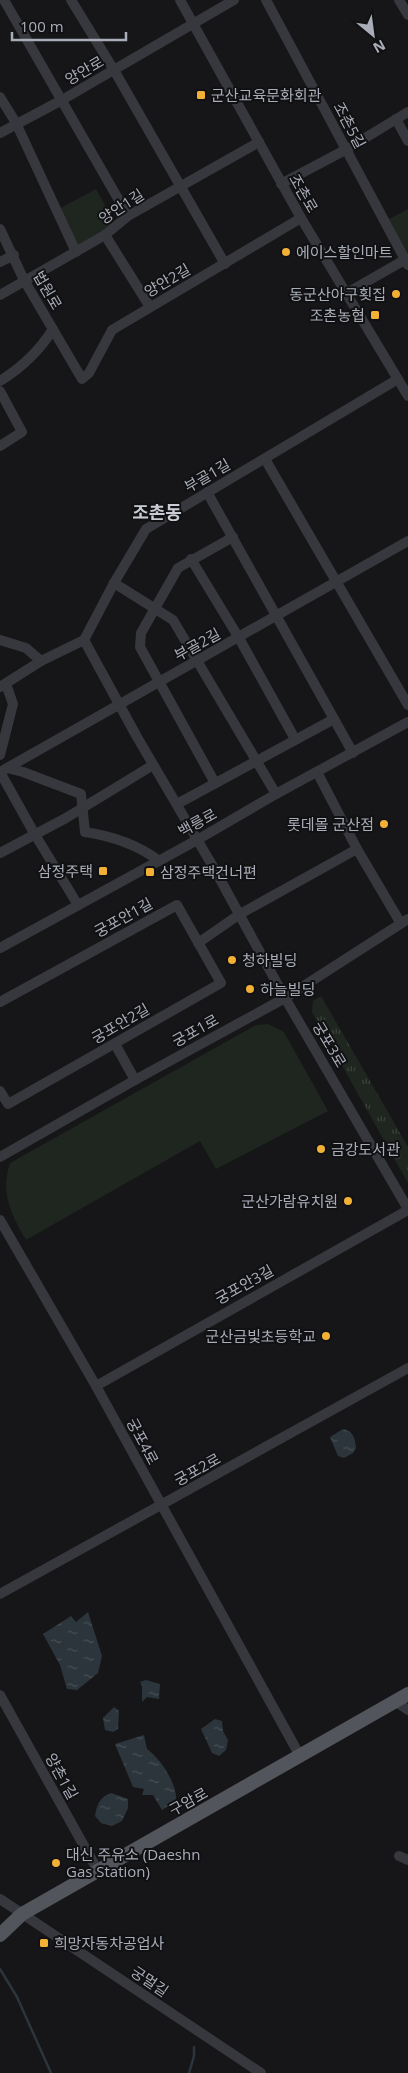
<svg xmlns="http://www.w3.org/2000/svg" width="408" height="2073" viewBox="0 0 408 2073" font-family="'Open Sans','Noto Sans KR',sans-serif">
  <style>
    .grass { fill: url(#grass-tufts) }
    .park { fill: #1e261f }
    .water { fill: url(#water-ripples) }
    .lines { fill: none; stroke-linecap: round; stroke-linejoin: round }
    .stream { stroke: #2c353c; stroke-width: 2.5 }
    .minor { stroke: #37383d; stroke-width: 10 }
    .major { stroke: #53555c; stroke-width: 14 }
    .poi-dot { fill: #f2b134; stroke: #111113; stroke-width: 2 }
    .labels { text-anchor: middle; dominant-baseline: central; stroke-width: 4; stroke-linejoin: round; paint-order: stroke }
    .street-label { font-size: 15px; fill: #a8adb8; stroke: #111113 }
    .poi-label { font-size: 15px; fill: #a8adb8; stroke: #111113; text-anchor: start }
    .quarter-label { font-size: 18px; font-weight: bold; fill: #c9ccd4; stroke: #111113 }
  </style>
  <defs>
    <pattern id="grass-tufts" width="24" height="20" patternUnits="userSpaceOnUse" patternTransform="scale(1.25)"><rect width="24" height="20" fill="#1e261f"/><path d="M3 7l-1-3M5 7V3M7 7l1-3M15 17l-1-3M17 17v-4M19 17l1-3" fill="none" stroke="#3c433d"/></pattern>
    <pattern id="water-ripples" width="26" height="14" patternUnits="userSpaceOnUse" patternTransform="scale(1.25)"><rect width="26" height="14" fill="#2c353c"/><path d="M2 4q2-2 4 0t4 0M15 11q2-2 4 0t4 0" fill="none" stroke="#485056"/></pattern>
  </defs>
  <rect width="100%" height="100%" fill="#161618"/>
  <polygon class="grass" points="321,996 408,1147 408,1183 312,1012 313,1001"/>
  <g class="park">
    <polygon points="96,189 116,225 78,247 57,210"/>
    <polygon points="408,209 408,252 404,254 385,221"/>
    <path d="M268 1024 284 1032 328 1111 216 1169 200 1141 26 1240C11 1213 0 1194 10 1163L256 1025Z"/>
  </g>
  <g class="water">
    <path d="M343 1429C353 1431 355 1438 356 1448L353 1453 344 1458 338 1456 330 1437Z"/>
    <polygon points="88,1612 102,1656 98,1673 77,1690 67,1689 60,1665 43,1634 71,1616 76,1622"/>
    <polygon points="146,1680 160,1684 159,1699 147,1697 142,1702 142,1686 140,1682"/>
    <polygon points="114,1707 119,1711 118,1729 113,1732 105,1730 103,1718"/>
    <polygon points="215,1719 222,1721 223,1731 228,1740 226,1750 219,1756 212,1753 201,1729"/>
    <path d="M144 1735 147 1749C160 1758 178 1785 176 1801L162 1810 153 1795H142L144 1789 133 1787 115 1744Z"/>
    <path d="M111 1793 128 1799V1808L122 1821 112 1826 101 1823 95 1816C97 1805 99 1797 111 1793Z"/>
  </g>
  <g class="lines">
    <g class="stream">
      <polyline points="0,1969 17,1997 51,2073"/>
      <polyline points="189,2073 194,2056 194,2047"/>
    </g>
    <g class="minor">
      <polyline points="4,0 128,216"/>
      <polyline points="71,0 114,70 225,264"/>
      <polyline points="180,0 301,218 408,396"/>
      <polyline points="266,0 408,265"/>
      <polyline points="399,0 408,15"/>
      <polyline points="0,97 16,123 76,252"/>
      <polyline points="396,119 408,141"/>
      <polyline points="0,133 62,100 234,0"/>
      <polyline points="281,184 347,149 408,112"/>
      <polyline points="0,229 24,280 82,379 89,373 112,330 301,218"/>
      <polyline points="105,235 150,307"/>
      <polyline points="0,262 14,255"/>
      <polyline points="345,294 408,258"/>
      <polyline points="0,295 105,235 128,216 259,142"/>
      <path d="M0 381C21 368 40 350 53 329"/>
      <polyline points="0,391 22,432 0,446"/>
      <polyline points="265,459 408,705"/>
      <polyline points="207,492 353,753"/>
      <polyline points="191,559 239,638 295,739"/>
      <polyline points="114,583 173,620 276,794"/>
      <polyline points="0,640 26,648 41,661"/>
      <polyline points="84,640 137,737 215,870 285,998 408,1209"/>
      <polyline points="0,687 41,661 84,640 114,583 146,529 398,379"/>
      <polyline points="0,755 13,704 6,684"/>
      <path d="M7 768 23 772 81 794 85 832C112 836 136 844 158 860"/>
      <polyline points="0,772 408,541"/>
      <polyline points="0,772 34,833 78,905"/>
      <polyline points="317,772 357,849 400,922"/>
      <polyline points="215,783 140,647 141,633 178,568 233,537"/>
      <polyline points="177,804 334,719"/>
      <polyline points="0,853 66,818 153,765"/>
      <polyline points="198,943 240,914 357,849"/>
      <polyline points="0,948 197,840 276,794 408,722"/>
      <polyline points="0,1002 177,905 221,983 8,1104 0,1091"/>
      <polyline points="115,1044 135,1080"/>
      <polyline points="0,1157 135,1080 285,998 408,919"/>
      <polyline points="0,1220 96,1386 300,1756"/>
      <polyline points="96,1386 408,1210"/>
      <polyline points="0,1594 408,1368"/>
      <polyline points="0,1695 98,1871"/>
      <polyline points="395,1701 408,1710"/>
      <polyline points="399,1856 408,1860"/>
      <polyline points="0,1899 261,2073"/>
    </g>
    <polyline class="major" points="0,1935 22,1914 408,1694"/>
  </g>
  <g class="poi-dot">
    <rect x="196" y="90" width="10" height="10" rx="2.5"/>
    <circle cx="286" cy="252" r="5"/>
    <circle cx="396" cy="294" r="5"/>
    <rect x="370" y="310" width="10" height="10" rx="2.5"/>
    <circle cx="384" cy="824" r="5"/>
    <rect x="98" y="866" width="10" height="10" rx="2.5"/>
    <rect x="145" y="867" width="10" height="10" rx="2.5"/>
    <circle cx="232" cy="960" r="5"/>
    <circle cx="250" cy="989" r="5"/>
    <circle cx="321" cy="1149" r="5"/>
    <circle cx="348" cy="1201" r="5"/>
    <circle cx="326" cy="1336" r="5"/>
    <circle cx="56" cy="1863" r="5"/>
    <rect x="39" y="1938" width="10" height="10" rx="2.5"/>
  </g>
  <g class="labels">
    <g class="street-label">
      <text transform="translate(84 70) rotate(-30)">양안로</text>
      <text transform="translate(350 125) rotate(62)">조촌5길</text>
      <text transform="translate(304 193) rotate(60)">조촌로</text>
      <text transform="translate(121 206) rotate(-33)">양안1길</text>
      <text transform="translate(167 280) rotate(-30)">양안2길</text>
      <text transform="translate(48 290) rotate(60)">법원로</text>
      <text transform="translate(207 475) rotate(-30)">부골1길</text>
      <text transform="translate(197 644) rotate(-29)">부골2길</text>
      <text transform="translate(197 822) rotate(-29)">백릉로</text>
      <text transform="translate(123 917) rotate(-29)">궁포안1길</text>
      <text transform="translate(120 1023) rotate(-30)">궁포안2길</text>
      <text transform="translate(195 1030) rotate(-29)">궁포1로</text>
      <text transform="translate(330 1044) rotate(59)">궁포3로</text>
      <text transform="translate(244 1284) rotate(-29)">궁포안3길</text>
      <text transform="translate(143 1441) rotate(62)">궁포4로</text>
      <text transform="translate(197 1469) rotate(-29)">궁포2로</text>
      <text transform="translate(62 1776) rotate(61)">양촌1길</text>
      <text transform="translate(188 1801) rotate(-29)">구암로</text>
      <text transform="translate(150 1981) rotate(34)">궁멀길</text>
    </g>
    <g class="poi-label">
      <text x="211" y="95">군산교육문화회관</text>
      <text x="296" y="252">에이스할인마트</text>
      <text x="386" y="294" text-anchor="end">동군산아구횟집</text>
      <text x="365" y="315" text-anchor="end">조촌농협</text>
      <text x="374" y="824" text-anchor="end">롯데몰 군산점</text>
      <text x="93" y="871" text-anchor="end">삼정주택</text>
      <text x="160" y="872">삼정주택건너편</text>
      <text x="242" y="960">청하빌딩</text>
      <text x="260" y="989">하늘빌딩</text>
      <text x="331" y="1149">금강도서관</text>
      <text x="338" y="1201" text-anchor="end">군산가람유치원</text>
      <text x="316" y="1336" text-anchor="end">군산금빛초등학교</text>
      <text x="66" y="1854">대신 주유소 (Daeshn<tspan x="66" dy="17">Gas Station)</tspan></text>
      <text x="54" y="1943">희망자동차공업사</text>
    </g>
    <g class="quarter-label">
      <text x="157" y="512">조촌동</text>
    </g>
  </g>
  <g transform="translate(373 35) rotate(151)" stroke="#111113" stroke-width="4" paint-order="stroke">
  <path d="M0-4L9 19L0 12L-9 19Z" fill="#a8adb8"/>
  <text y="-8" font-size="14" font-weight="bold" text-anchor="middle" fill="#a8adb8">N</text>
  </g>
  <path d="M12 32v8h114v-8" fill="none" stroke="#a8adb8" stroke-width="2.5"/>
  <text x="20" y="32" font-size="15" fill="#a8adb8" stroke="#111113" stroke-width="4" paint-order="stroke">100 m</text>
</svg>
